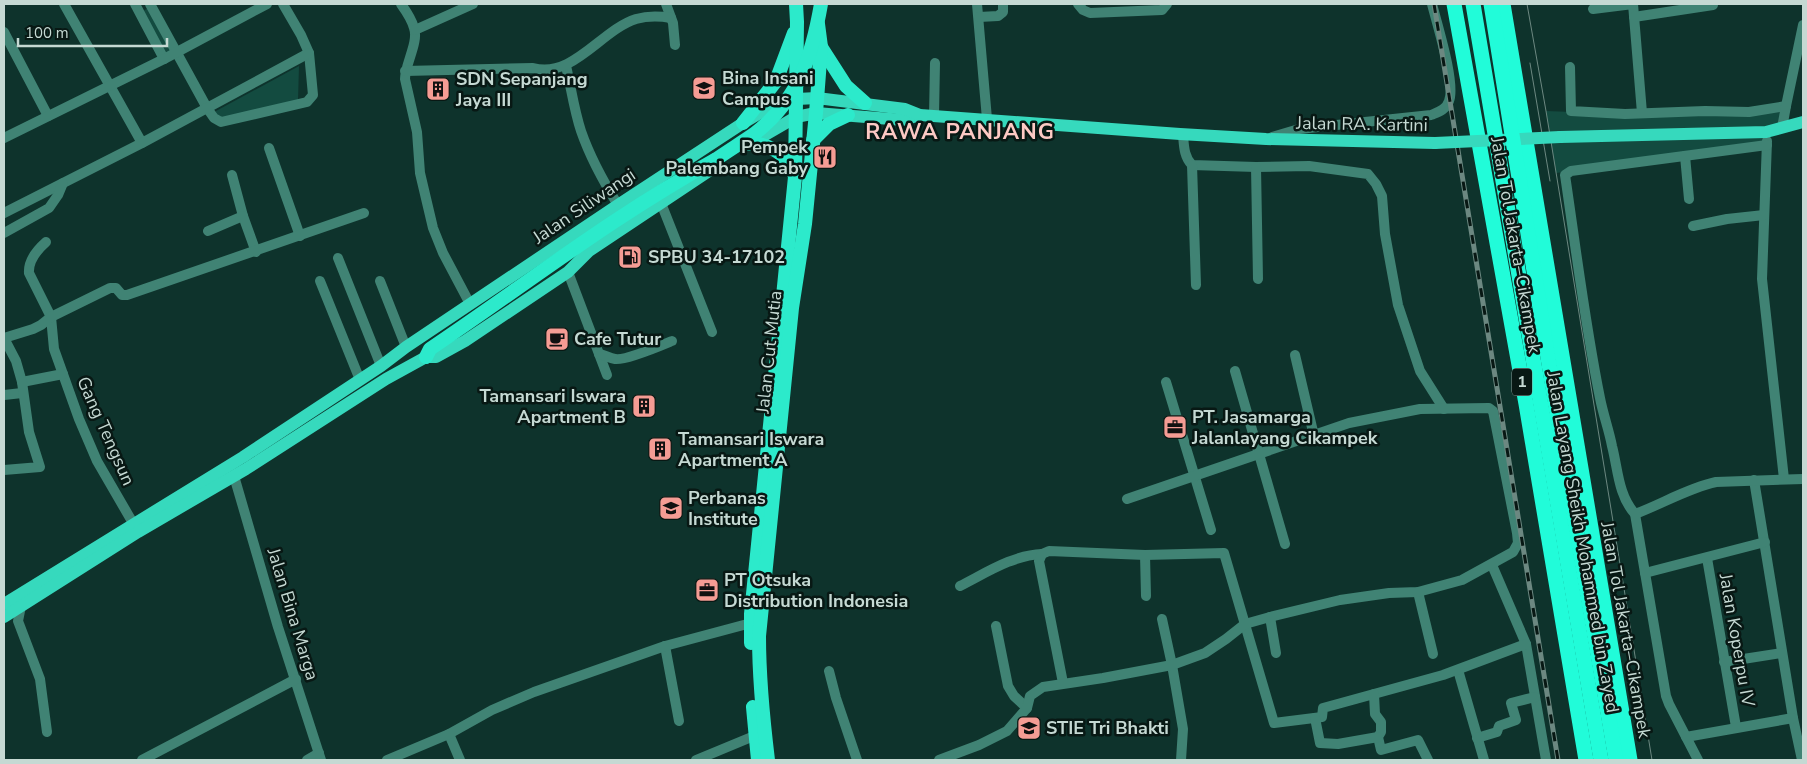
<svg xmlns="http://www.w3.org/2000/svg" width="1807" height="764" viewBox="0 0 1807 764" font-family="'Nunito Sans',sans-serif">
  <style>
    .green { fill: #134b40 }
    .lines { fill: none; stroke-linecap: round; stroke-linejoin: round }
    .minor { stroke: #408374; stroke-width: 10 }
    .primary { stroke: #36d9bd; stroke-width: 12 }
    .trunk { stroke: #2ceacb; stroke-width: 14 }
    .motorway { stroke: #21fcd9; stroke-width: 15 }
    .tram { stroke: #6c8881; stroke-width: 1 }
    .rail-casing { stroke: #6c8881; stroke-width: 5 }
    .rail { stroke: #081814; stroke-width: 3; stroke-dasharray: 9; stroke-linecap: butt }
    .primary-bridge { stroke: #36d9bd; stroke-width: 12 }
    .trunk-bridge { stroke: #2ceacb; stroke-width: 14 }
    .motorway-bridge { stroke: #21fcd9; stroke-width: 15 }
    .labels { text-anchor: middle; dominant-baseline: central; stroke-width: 5; stroke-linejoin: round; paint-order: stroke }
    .shield { fill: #081814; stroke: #8c9f9a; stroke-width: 1 }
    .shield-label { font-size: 16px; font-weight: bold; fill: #c5d9d3 }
    .poi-label { font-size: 18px; font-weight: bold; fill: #c5d9d3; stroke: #081814; text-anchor: start }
    .street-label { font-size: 18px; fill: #c5d9d3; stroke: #081814 }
    .district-label { font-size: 22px; font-weight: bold; letter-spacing: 1px; fill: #fdc9c4; stroke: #081814 }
  </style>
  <rect width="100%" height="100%" fill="#0e332c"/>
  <g class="green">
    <polygon points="148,8 172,53 167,55 143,11"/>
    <polygon points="299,66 298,100 220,121 215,115 216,111"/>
    <polygon points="1786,106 1782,128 1767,132 1767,145 1556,173 1546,111 1625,114"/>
  </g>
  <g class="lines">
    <g class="minor">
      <polyline points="64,4 142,143"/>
      <polyline points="135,4 164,59"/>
      <polyline points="150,4 207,108 214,118 221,122 307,102 313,95 309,53 301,35 283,4"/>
      <path d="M401 4C406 11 412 20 414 28 419 42 405 64 405 79L417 132 420 173 433 228 443 253 470 304"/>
      <polyline points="666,4 673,23 675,45"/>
      <polyline points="977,4 987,119"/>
      <polyline points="1078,4 1083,10 1090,13 1162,10 1167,4"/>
      <polyline points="1593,9 1633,4 1642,113"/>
      <polyline points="979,17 998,16 1003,12 1003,4"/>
      <polyline points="1634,17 1713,5"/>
      <polyline points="415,30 473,4"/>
      <polyline points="4,32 48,116"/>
      <path d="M566 66C571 87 574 110 581 131 590 157 603 181 618 205"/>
      <polyline points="1570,67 1571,111 1625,114 1705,111 1749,112 1786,106"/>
      <path d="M405 71 533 68C573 79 601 30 636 19 647 16 659 16 671 18"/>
      <polyline points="934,116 935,63"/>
      <polyline points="1782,128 1786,106 1803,25"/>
      <path d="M1183 135C1184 146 1184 157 1192 165L1256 167 1309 166 1368 174 1376 184 1382 196 1385 234 1398 305 1420 371 1444 409"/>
      <path d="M1272 137 1299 129 1431 115C1438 112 1446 110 1449 101 1456 84 1437 24 1432 4"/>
      <polyline points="4,138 164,59 267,4"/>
      <polyline points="1767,141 1762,279 1784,479"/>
      <polyline points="269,148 300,236"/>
      <polyline points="1685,156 1689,199"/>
      <polyline points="1192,165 1196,285"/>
      <polyline points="1256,167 1258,279"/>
      <polyline points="232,175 243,216"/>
      <polyline points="661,203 712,332"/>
      <polyline points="4,213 142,143 309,53"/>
      <polyline points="1693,226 1727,219 1764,215"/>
      <polyline points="208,231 243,216 256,252"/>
      <polyline points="4,233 49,208 58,195 63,183"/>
      <path d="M46 242C37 250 28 260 29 273L51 317 54 349 79 419 97 461 137 530"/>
      <polyline points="338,258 381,366"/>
      <polyline points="568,272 607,375"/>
      <polyline points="320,281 360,380"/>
      <polyline points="380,281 406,347"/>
      <path d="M599 354C605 355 609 358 615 359 625 361 660 346 672 341"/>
      <polyline points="1295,355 1314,436"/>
      <polyline points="1235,371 1285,544"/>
      <polyline points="22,382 63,374"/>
      <polyline points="1166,382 1211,530"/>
      <polyline points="4,395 22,393"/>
      <polyline points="4,470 40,467 29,432 22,382 16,361 4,338 33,329 41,325 51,317 110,288 116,288 122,295 127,295 364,213"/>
      <polyline points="234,476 278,627 321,760"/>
      <polyline points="1754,480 1793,718 1802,760"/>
      <path d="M1635 514C1662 504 1688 488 1716 482L1803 479"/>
      <polyline points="1145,555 1146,596"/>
      <polyline points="1707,558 1736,727"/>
      <polyline points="1492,565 1526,644 1546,760"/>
      <polyline points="1645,573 1765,542"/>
      <path d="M960 586C986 573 1013 555 1042 554"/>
      <polyline points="1418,592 1433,654"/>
      <polyline points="21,606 18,621 40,679 47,732"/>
      <polyline points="1270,617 1276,653"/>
      <polyline points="1162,619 1172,665 1183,729 1181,760"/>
      <polyline points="996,626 1008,686 1014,696 1027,708"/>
      <polyline points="665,646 679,721"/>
      <polyline points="1724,662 1782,653"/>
      <polyline points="1458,670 1484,760"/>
      <polyline points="829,671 836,698 857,760"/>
      <polyline points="1063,683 1039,561 1042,554 1049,551 1145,555 1224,553 1274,723 1322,717 1323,708 1443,675 1526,644"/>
      <polyline points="1374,694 1375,714 1381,722 1381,732 1378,737 1381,750 1418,740 1428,760"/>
      <polyline points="1315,718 1320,743 1338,744 1378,737"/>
      <polyline points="449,734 460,760"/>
      <polyline points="1686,737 1793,718"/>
      <polyline points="1477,738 1497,732 1499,726 1516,720 1511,703 1535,697"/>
      <polyline points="142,760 296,679"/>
      <polyline points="307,760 319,753"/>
      <polyline points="387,760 449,734 492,710 534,692 665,646 751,623"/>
      <polyline points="696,760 754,736"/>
      <polyline points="939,760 979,745 1007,731 1027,708 1030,696 1043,687 1103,678 1172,665 1205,653 1226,639 1245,624 1270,617 1340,600 1389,593 1418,592 1462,580 1513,552 1518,543 1517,533 1493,411 1489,408 1420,409 1349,423 1127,499"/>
      <path d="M1698 760 1669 704 1666 696 1635 514C1618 495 1618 469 1612 446 1609 430 1603 414 1600 398 1585 324 1576 249 1565 175L1571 171 1767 145"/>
    </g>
    <g class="primary">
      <polyline points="1560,137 1766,132 1803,122"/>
      <polyline points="748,145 796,117 816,113 903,120 920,115"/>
      <polyline points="4,604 243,457 381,366 406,347 618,205 743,123 778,102 797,99 817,98 905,109 920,115 1180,134 1266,139 1435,143"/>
      <polyline points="4,617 138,532 246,469 386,379 426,357 436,357 465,341 568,272 589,251 715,167"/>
    </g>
    <g class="trunk">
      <polyline points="821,47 846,86 865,103"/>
      <polyline points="743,123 776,81 794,33"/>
      <polyline points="813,140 829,124 848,115"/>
      <path d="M752 142C774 148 784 151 794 174"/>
      <path d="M426 357 430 349C525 285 615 215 715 160"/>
      <polyline points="751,643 751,614 795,177 797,22 796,4"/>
      <polyline points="753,707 758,760"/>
      <path d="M768 760C763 719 759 678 759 636L792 308 805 224 816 113 821 47 818 24"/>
    </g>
    <g class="motorway">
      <polyline points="1454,4 1526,404 1586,760"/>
      <polyline points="1503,4 1630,760"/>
    </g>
    <g class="tram">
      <polyline points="1527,4 1546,111 1652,760"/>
      <polyline points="1530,63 1550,181"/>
    </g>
    <g class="rail-casing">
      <polyline id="rail" points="1434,4 1558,760"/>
    </g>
    <use href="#rail" class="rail"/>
    <polyline class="primary-bridge" points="1435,143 1560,137"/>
    <path class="trunk-bridge" d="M715 160C728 151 741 143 754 134 798 101 812 56 821 4"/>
    <g class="motorway-bridge">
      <polyline points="1473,4 1601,760"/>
      <polyline points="1491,4 1563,451 1616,760"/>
    </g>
  </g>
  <defs>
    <g id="university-square" transform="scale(1.25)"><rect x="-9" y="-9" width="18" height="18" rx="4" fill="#f59c94" stroke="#081814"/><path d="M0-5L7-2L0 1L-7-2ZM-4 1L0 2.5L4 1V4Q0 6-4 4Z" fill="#111"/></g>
    <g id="building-square" transform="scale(1.25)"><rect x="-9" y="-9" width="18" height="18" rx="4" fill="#f59c94" stroke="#081814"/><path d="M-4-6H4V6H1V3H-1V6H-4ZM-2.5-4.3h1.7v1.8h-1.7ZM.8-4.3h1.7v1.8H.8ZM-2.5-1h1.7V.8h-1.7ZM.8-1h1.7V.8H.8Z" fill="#111"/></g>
    <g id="restaurant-square" transform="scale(1.25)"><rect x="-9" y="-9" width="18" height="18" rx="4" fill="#f59c94" stroke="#081814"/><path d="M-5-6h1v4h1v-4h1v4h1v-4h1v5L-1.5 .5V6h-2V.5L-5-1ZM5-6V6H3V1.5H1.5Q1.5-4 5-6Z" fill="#111"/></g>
    <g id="fuel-square" transform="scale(1.25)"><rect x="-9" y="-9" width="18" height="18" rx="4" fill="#f59c94" stroke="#081814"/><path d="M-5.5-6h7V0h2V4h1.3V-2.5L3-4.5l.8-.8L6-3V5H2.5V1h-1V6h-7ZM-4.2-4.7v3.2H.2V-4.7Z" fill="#111"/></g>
    <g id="cafe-square" transform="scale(1.25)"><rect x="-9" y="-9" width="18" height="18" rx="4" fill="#f59c94" stroke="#081814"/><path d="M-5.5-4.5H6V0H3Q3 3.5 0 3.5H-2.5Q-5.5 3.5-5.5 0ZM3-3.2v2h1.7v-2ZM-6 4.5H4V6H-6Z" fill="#111"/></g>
    <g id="office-square" transform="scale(1.25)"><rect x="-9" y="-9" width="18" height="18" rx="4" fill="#f59c94" stroke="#081814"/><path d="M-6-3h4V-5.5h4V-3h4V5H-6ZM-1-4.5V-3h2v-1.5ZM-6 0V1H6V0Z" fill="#111"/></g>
    <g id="school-square" transform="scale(1.25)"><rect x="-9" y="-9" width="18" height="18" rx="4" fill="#f59c94" stroke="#081814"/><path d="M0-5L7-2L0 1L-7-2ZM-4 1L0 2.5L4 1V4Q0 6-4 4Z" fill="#111"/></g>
  </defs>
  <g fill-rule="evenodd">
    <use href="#university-square" x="704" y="88"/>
    <use href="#building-square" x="438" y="89"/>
    <use href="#restaurant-square" x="825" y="157"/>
    <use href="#fuel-square" x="630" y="257"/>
    <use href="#cafe-square" x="557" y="339"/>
    <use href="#building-square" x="644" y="406"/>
    <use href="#office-square" x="1175" y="427"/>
    <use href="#building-square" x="660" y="449"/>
    <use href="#school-square" x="671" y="508"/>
    <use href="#office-square" x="707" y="590"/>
    <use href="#university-square" x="1029" y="728"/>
  </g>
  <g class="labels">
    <rect class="shield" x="1512" y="368.5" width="20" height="27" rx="4"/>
    <g class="shield-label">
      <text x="1522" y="382">1</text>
    </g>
    <g class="poi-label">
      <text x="722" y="78">Bina Insani<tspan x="722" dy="21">Campus</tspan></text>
      <text x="456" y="79">SDN Sepanjang<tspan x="456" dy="21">Jaya III</tspan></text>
      <text x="808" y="147" text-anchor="end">Pempek<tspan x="808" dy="21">Palembang Gaby</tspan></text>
      <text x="648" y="257">SPBU 34-17102</text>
      <text x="574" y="339">Cafe Tutur</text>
      <text x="626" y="396" text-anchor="end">Tamansari Iswara<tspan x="626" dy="21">Apartment B</tspan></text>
      <text x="1192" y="417">PT. Jasamarga<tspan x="1192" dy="21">Jalanlayang Cikampek</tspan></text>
      <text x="678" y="439">Tamansari Iswara<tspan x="678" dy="21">Apartment A</tspan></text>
      <text x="688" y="498">Perbanas<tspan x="688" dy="21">Institute</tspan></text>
      <text x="724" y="580">PT Otsuka<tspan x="724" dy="21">Distribution Indonesia</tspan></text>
      <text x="1046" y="728">STIE Tri Bhakti</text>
    </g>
    <g class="street-label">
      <text transform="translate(1362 124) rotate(1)">Jalan RA. Kartini</text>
      <text transform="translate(584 206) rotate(-34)">Jalan Siliwangi</text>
      <text transform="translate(1516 245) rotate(80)">Jalan Tol Jakarta–Cikampek</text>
      <text transform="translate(769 352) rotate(-84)">Jalan Cut Mutia</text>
      <text transform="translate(106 431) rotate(66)">Gang Tengsun</text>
      <text transform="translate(1583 542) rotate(80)">Jalan Layang Sheikh Mohammed bin Zayed</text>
      <text transform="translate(293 614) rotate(73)">Jalan Bina Marga</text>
      <text transform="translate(1626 630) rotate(80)">Jalan Tol Jakarta–Cikampek</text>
      <text transform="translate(1737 640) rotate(80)">Jalan Koperpu IV</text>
    </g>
    <g class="district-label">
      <text x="960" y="132">RAWA PANJANG</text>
    </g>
  </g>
  <rect width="1807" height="764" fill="none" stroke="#c5d9d3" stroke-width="10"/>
  <path d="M18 38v8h149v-8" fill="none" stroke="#c5d9d3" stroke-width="2.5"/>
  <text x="25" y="38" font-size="15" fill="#c5d9d3" stroke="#081814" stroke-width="4" paint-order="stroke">100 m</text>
</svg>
